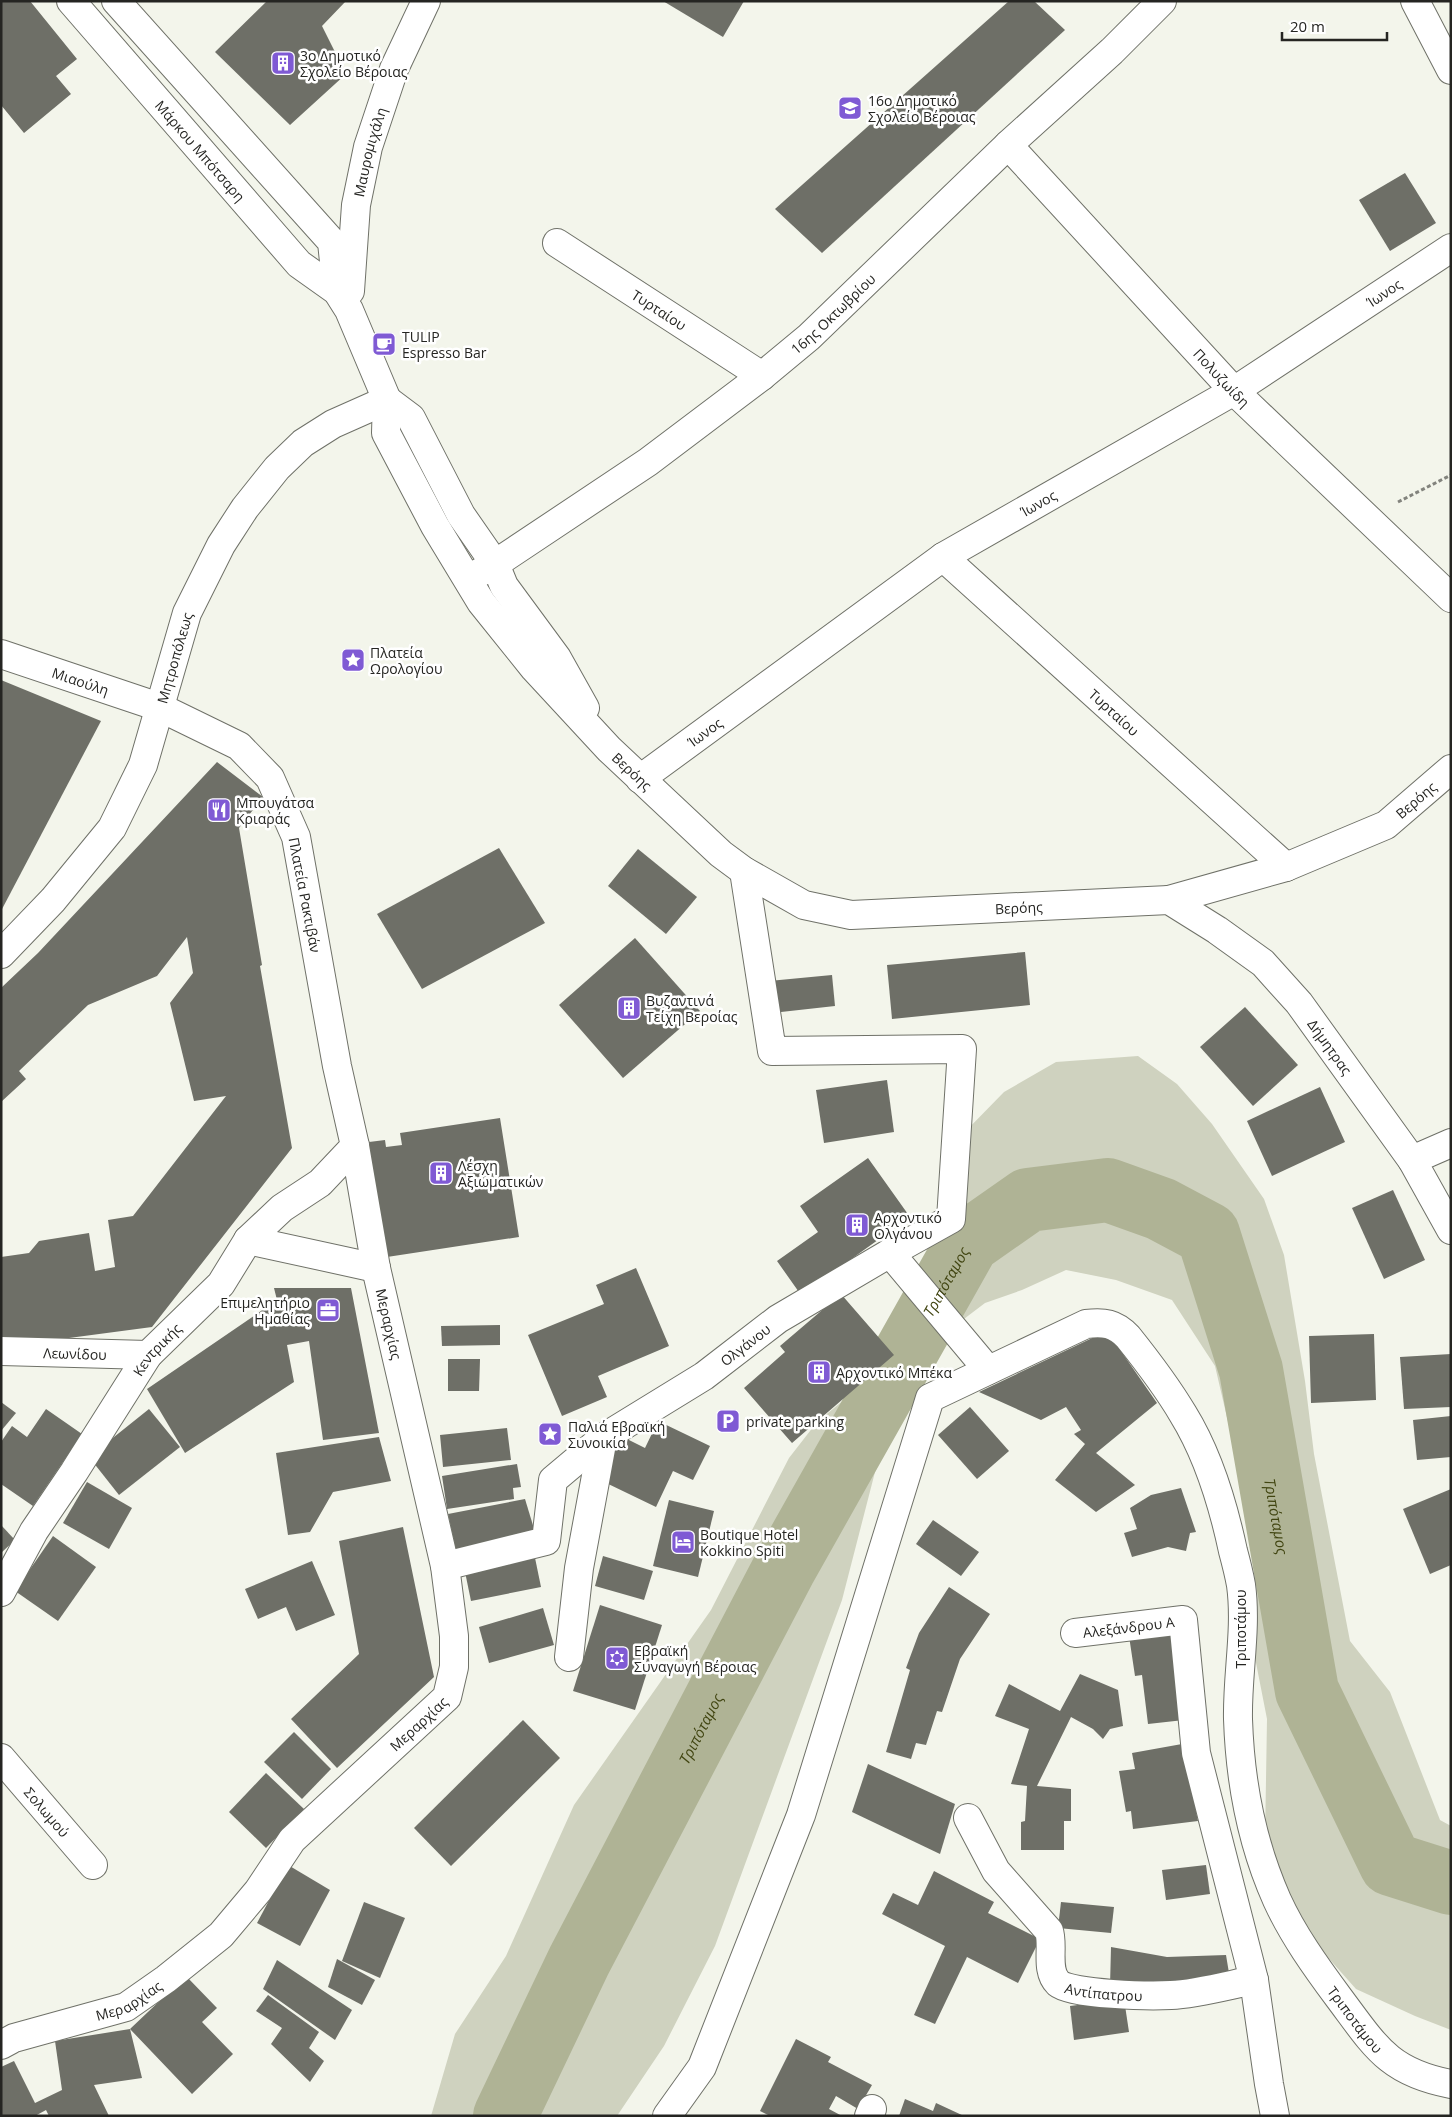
<svg xmlns="http://www.w3.org/2000/svg" width="1452" height="2117" viewBox="0 0 1452 2117" font-family="'Open Sans',sans-serif">
  <style>
    .green { fill: #cfd2bf }
    .lines { fill: none; stroke-linecap: round; stroke-linejoin: round }
    .river { stroke: #afb395; stroke-width: 64 }
    .building { fill: #6e6f67 }
    .street-casing { stroke: #6f7168; stroke-width: 30 }
    .secondary-casing { stroke: #6f7168; stroke-width: 30 }
    .path { stroke: #82837d; stroke-width: 3; stroke-dasharray: 4 2.5; stroke-linecap: butt }
    .street { stroke: #fff; stroke-width: 28 }
    .secondary { stroke: #fff; stroke-width: 28 }
    .labels { text-anchor: middle; dominant-baseline: central; stroke-width: 5; stroke-linejoin: round; paint-order: stroke }
    .poi-label { font-size: 14px; fill: #252522; stroke: #fff; text-anchor: start }
    .street-label { font-size: 14px; fill: #252522; stroke: #fff }
    .water-label { font-size: 15px; font-style: italic; fill: #414511; stroke: #fff }
  </style>
  <rect width="100%" height="100%" fill="#f3f5eb"/>
  <g class="green">
    <polygon points="1138,1056 1177,1084 1212,1124 1264,1199 1284,1255 1305,1381 1314,1454 1350,1641 1390,1692 1440,1820 1451,1826 1451,2030 1415,2016 1356,1989 1308,1935 1265,1840 1267,1719 1249,1627 1255,1570 1250,1516 1215,1366 1172,1300 1116,1280 1066,1270 1022,1290 985,1303 956,1325 919,1280 951,1219 962,1135 1004,1092 1056,1062"/>
    <polygon points="914,1290 949,1330 908,1395 875,1472 842,1600 715,1946 664,2046 617,2116 431,2116 455,2034 506,1956 574,1805 711,1610 789,1458 817,1422 856,1390"/>
  </g>
  <g class="lines">
    <path class="river" id="s1" d="M505 2116 579 1961 785 1567 968 1242 1028 1200 1108 1190 1161 1209 1208 1234 1251 1370 1307 1691 1391 1864 1451 1883"/>
  </g>
  <g class="building">
    <polygon points="1,1 30,1 77,59 56,76 71,94 24,133 1,105"/>
    <polygon points="267,1 346,1 322,26 346,74 290,125 215,52"/>
    <polygon points="663,1 744,1 723,37"/>
    <polygon points="1009,1 1034,1 1065,30 822,253 775,209"/>
    <polygon points="1405,173 1436,223 1390,251 1359,200"/>
    <polygon points="1,680 101,721 1,911"/>
    <polygon points="217,762 263,797 239,828 262,965 260,966 292,1148 152,1327 1,1347 1,1257 29,1253 39,1241 89,1233 95,1271 115,1267 108,1220 133,1216 226,1096 194,1101 170,1003 193,973 187,937 157,976 88,1005 19,1071 26,1079 1,1102 1,988 38,953"/>
    <polygon points="499,848 545,923 422,989 377,914"/>
    <polygon points="638,849 697,897 666,934 608,886"/>
    <polygon points="635,938 700,1011 623,1078 559,1005"/>
    <polygon points="1025,952 1030,1005 892,1019 887,965"/>
    <polygon points="832,975 835,1006 772,1013 769,981"/>
    <polygon points="1245,1007 1298,1065 1253,1106 1200,1047"/>
    <polygon points="887,1080 894,1132 824,1143 816,1090"/>
    <polygon points="1320,1087 1345,1142 1272,1176 1247,1121"/>
    <polygon points="500,1118 519,1237 387,1257 369,1142 385,1140 386,1147 402,1145 400,1133"/>
    <polygon points="868,1158 910,1217 801,1295 777,1261 818,1232 800,1206"/>
    <polygon points="1393,1190 1425,1260 1384,1279 1352,1208"/>
    <polygon points="636,1268 669,1346 598,1376 607,1397 562,1416 528,1335 604,1304 596,1285"/>
    <polygon points="274,1288 351,1288 379,1433 323,1440 309,1341 287,1345 294,1382 185,1453 147,1389 277,1300"/>
    <polygon points="841,1294 894,1355 792,1443 744,1388 785,1352 780,1346"/>
    <polygon points="500,1325 500,1345 442,1346 441,1326"/>
    <polygon points="1107,1331 1157,1403 1096,1453 1135,1485 1096,1512 1055,1480 1085,1444 1074,1434 1081,1430 1066,1407 1041,1420 979,1392"/>
    <polygon points="1374,1334 1376,1400 1311,1403 1309,1336"/>
    <polygon points="1451,1354 1451,1407 1404,1409 1400,1357"/>
    <polygon points="448,1359 480,1359 479,1391 448,1391"/>
    <polygon points="1,1402 16,1413 1,1431"/>
    <polygon points="970,1407 1009,1451 977,1479 938,1435"/>
    <polygon points="46,1409 82,1434 33,1506 1,1484 1,1442 12,1426 27,1437"/>
    <polygon points="149,1409 180,1447 119,1495 89,1457"/>
    <polygon points="1451,1416 1451,1457 1417,1460 1413,1420"/>
    <polygon points="658,1421 710,1446 693,1480 673,1471 656,1507 600,1480 621,1436 645,1448"/>
    <polygon points="507,1428 511,1460 443,1467 440,1435"/>
    <polygon points="379,1437 391,1481 333,1492 310,1532 288,1535 276,1453"/>
    <polygon points="517,1464 521,1487 513,1488 514,1499 447,1509 442,1476"/>
    <polygon points="87,1482 132,1508 109,1549 63,1523"/>
    <polygon points="1181,1488 1196,1532 1190,1533 1186,1551 1168,1547 1132,1557 1124,1533 1137,1529 1130,1508 1151,1495"/>
    <polygon points="1451,1489 1451,1565 1430,1574 1403,1509"/>
    <polygon points="525,1499 535,1532 456,1550 448,1514"/>
    <polygon points="669,1500 714,1511 698,1577 653,1566"/>
    <polygon points="933,1520 979,1552 961,1576 916,1544"/>
    <polygon points="1,1525 15,1540 1,1553"/>
    <polygon points="403,1527 434,1677 337,1768 291,1719 359,1654 339,1541"/>
    <polygon points="53,1536 96,1567 58,1621 15,1591"/>
    <polygon points="534,1553 541,1587 471,1601 464,1567"/>
    <polygon points="603,1556 653,1571 644,1600 595,1586"/>
    <polygon points="312,1561 335,1615 296,1631 286,1607 258,1619 245,1589"/>
    <polygon points="949,1587 990,1614 960,1659 942,1712 937,1711 926,1745 916,1743 911,1759 886,1752 910,1670 906,1668 919,1633"/>
    <polygon points="600,1605 662,1625 635,1710 573,1691"/>
    <polygon points="543,1608 554,1645 489,1663 479,1627"/>
    <polygon points="1174,1630 1184,1720 1148,1724 1142,1675 1135,1676 1129,1636"/>
    <polygon points="1080,1674 1118,1690 1123,1726 1110,1729 1103,1739 1093,1729 1071,1717 1037,1786 1071,1789 1071,1821 1064,1821 1064,1850 1021,1850 1021,1822 1025,1821 1027,1786 1011,1784 1029,1729 995,1716 1009,1684 1060,1711"/>
    <polygon points="523,1720 560,1758 451,1866 414,1828"/>
    <polygon points="294,1732 331,1769 302,1799 264,1762"/>
    <polygon points="1182,1744 1198,1821 1133,1829 1131,1811 1126,1812 1119,1771 1135,1769 1132,1753"/>
    <polygon points="868,1764 955,1804 940,1854 852,1812"/>
    <polygon points="266,1773 304,1809 266,1848 229,1812"/>
    <polygon points="288,1865 330,1890 300,1946 257,1923"/>
    <polygon points="1206,1865 1210,1894 1166,1900 1162,1870"/>
    <polygon points="934,1871 994,1902 988,1913 1040,1939 1018,1983 967,1957 935,2024 914,2015 945,1946 882,1914 893,1893 918,1905"/>
    <polygon points="364,1902 405,1918 380,1978 342,1961"/>
    <polygon points="1061,1902 1114,1907 1111,1933 1058,1928"/>
    <polygon points="1111,1947 1167,1957 1226,1955 1230,1979 1110,1986"/>
    <polygon points="337,1959 375,1980 362,2005 328,1987"/>
    <polygon points="277,1960 352,2010 335,2040 263,1989"/>
    <polygon points="186,1976 217,2008 202,2022 233,2054 192,2094 130,2029"/>
    <polygon points="268,1995 319,2032 309,2048 324,2061 310,2082 271,2044 282,2028 256,2011"/>
    <polygon points="1124,1999 1129,2032 1074,2040 1070,2006"/>
    <polygon points="130,2029 142,2078 94,2085 109,2116 49,2116 46,2110 35,2116 1,2116 1,2067 14,2061 35,2103 62,2090 55,2041"/>
    <polygon points="796,2039 831,2057 828,2062 872,2085 858,2109 836,2096 829,2109 842,2116 770,2116 760,2111"/>
    <polygon points="905,2099 933,2111 936,2103 964,2116 899,2116"/>
  </g>
  <g class="lines">
    <g class="street-casing">
      <g id="street">
        <polyline points="1415,1 1451,70"/>
        <path id="s2" d="M1008 145 1234 391 1451 598"/>
        <path id="s3" d="M557 243 762 376"/>
        <path id="s4" d="M943 557 1286 867"/>
        <path id="s5" d="M1 654 159 707"/>
        <path id="s6" d="M640 779 943 557 1234 391 1451 248"/>
        <path id="s7" d="M1169 900 1286 867 1386 825 1451 769"/>
        <polyline points="1412,1160 1451,1143"/>
        <polyline points="248,1240 376,1268"/>
        <polyline points="890,1253 988,1370"/>
        <path id="s8" d="M1 1351 148 1355"/>
        <polyline points="445,1566 546,1541 553,1480 603,1438"/>
        <path id="s9" d="M1075 1633 1183 1620 1196 1753 1254 1980 1269 2084 1275 2116"/>
        <path id="s10" d="M569 1657 579 1568 603 1438 704 1376 778 1319 890 1253 951 1219 962 1049 772 1051 744 871"/>
        <path id="s11" d="M1 1758 93 1865"/>
        <path id="s12" d="M968 1818 996 1871 1049 1931C1054 1946 1045 1970 1058 1983 1072 1995 1151 1996 1171 1995 1196 1994 1229 1985 1254 1980"/>
        <path id="s13" d="M1 2045 14 2038 126 2007 166 1979 221 1935 258 1891 292 1840 447 1697 454 1667V1636L445 1566 376 1268 355 1146"/>
        <path id="s14" d="M667 2116 702 2067 801 1815 930 1398 1086 1324C1104 1322 1115 1323 1128 1337 1148 1362 1167 1387 1183 1414 1209 1456 1223 1504 1233 1551 1236 1562 1239 1574 1241 1585 1247 1629 1237 1675 1238 1719 1240 1780 1252 1844 1277 1900 1293 1935 1316 1967 1339 1998 1375 2046 1388 2072 1451 2084"/>
        <polyline points="869,2116 872,2109"/>
      </g>
    </g>
    <g class="secondary-casing">
      <g id="secondary">
        <path id="s15" d="M71 1 299 264 337 291 349 310 387 400 386 433 435 526 481 602 534 668 609 749 721 854 744 871 804 905 851 915 1169 900 1217 930 1263 963 1299 1003 1412 1160 1451 1230"/>
        <polyline points="116,1 332,242 337,291"/>
        <path id="s16" d="M350 291 356 205 368 147 394 69 426 1"/>
        <polyline points="387,400 411,418 461,515 495,564 504,586 557,658 585,708"/>
        <path id="s17" d="M468 579 495 564 648 462 762 376 809 337 1008 145 1112 51 1162 1"/>
        <path id="s18" d="M1 954 53 900 112 828 143 765 187 613 221 545 245 508 277 468 303 443 333 424 387 400"/>
        <path id="s19" d="M1 1592 34 1531 74 1472 148 1355 221 1284 248 1240 282 1208 320 1183 355 1146 337 1066 296 837 270 778 239 746 159 707"/>
      </g>
    </g>
    <polyline class="path" points="1398,502 1451,475"/>
    <use href="#street" class="street"/>
    <use href="#secondary" class="secondary"/>
  </g>
  <defs>
    <g id="building-square" transform="scale(1.25)"><rect x="-9" y="-9" width="18" height="18" rx="4" fill="#7f5ad4" stroke="#fff"/><path d="M-4-6H4V6H1V3H-1V6H-4ZM-2.5-4.3h1.7v1.8h-1.7ZM.8-4.3h1.7v1.8H.8ZM-2.5-1h1.7V.8h-1.7ZM.8-1h1.7V.8H.8Z" fill="#fff"/></g>
    <g id="school-square" transform="scale(1.25)"><rect x="-9" y="-9" width="18" height="18" rx="4" fill="#7f5ad4" stroke="#fff"/><path d="M0-5L7-2L0 1L-7-2ZM-4 1L0 2.5L4 1V4Q0 6-4 4Z" fill="#fff"/></g>
    <g id="cafe-square" transform="scale(1.25)"><rect x="-9" y="-9" width="18" height="18" rx="4" fill="#7f5ad4" stroke="#fff"/><path d="M-5.5-4.5H6V0H3Q3 3.5 0 3.5H-2.5Q-5.5 3.5-5.5 0ZM3-3.2v2h1.7v-2ZM-6 4.5H4V6H-6Z" fill="#fff"/></g>
    <g id="sight-square" transform="scale(1.25)"><rect x="-9" y="-9" width="18" height="18" rx="4" fill="#7f5ad4" stroke="#fff"/><path d="M0-6L1.8-2.2L6-1.7L2.9 1.2L3.7 5.4L0 3.3L-3.7 5.4L-2.9 1.2L-6-1.7L-1.8-2.2Z" fill="#fff"/></g>
    <g id="restaurant-square" transform="scale(1.25)"><rect x="-9" y="-9" width="18" height="18" rx="4" fill="#7f5ad4" stroke="#fff"/><path d="M-5-6h1v4h1v-4h1v4h1v-4h1v5L-1.5 .5V6h-2V.5L-5-1ZM5-6V6H3V1.5H1.5Q1.5-4 5-6Z" fill="#fff"/></g>
    <g id="office-square" transform="scale(1.25)"><rect x="-9" y="-9" width="18" height="18" rx="4" fill="#7f5ad4" stroke="#fff"/><path d="M-6-3h4V-5.5h4V-3h4V5H-6ZM-1-4.5V-3h2v-1.5ZM-6 0V1H6V0Z" fill="#fff"/></g>
    <g id="parking-square" transform="scale(1.25)"><rect x="-9" y="-9" width="18" height="18" rx="4" fill="#7f5ad4" stroke="#fff"/><path d="M-3.5-5.5H1a3.5 3.5 0 0 1 0 7H-1V5.5H-3.5ZM-1-3.4V-.6H.8a1.4 1.4 0 0 0 0-2.8Z" fill="#fff"/></g>
    <g id="hotel-square" transform="scale(1.25)"><rect x="-9" y="-9" width="18" height="18" rx="4" fill="#7f5ad4" stroke="#fff"/><path d="M-6-4.5h1.5V1H6V5H4.5V3h-9V5H-6ZM-4 0a1.8 1.8 0 1 1 3.6 0ZM.5 0V-2.5h3Q6-2.5 6 0Z" fill="#fff"/></g>
    <g id="synagogue-square" transform="scale(1.25)"><rect x="-9" y="-9" width="18" height="18" rx="4" fill="#7f5ad4" stroke="#fff"/><path d="M0-6.5L5.6 3.2H-5.6ZM0 6.5L5.6-3.2H-5.6Z" fill="#fff"/></g>
  </defs>
  <g fill-rule="evenodd">
    <use href="#building-square" x="283" y="63"/>
    <use href="#school-square" x="850" y="108"/>
    <use href="#cafe-square" x="384" y="344"/>
    <use href="#sight-square" x="353" y="660"/>
    <use href="#restaurant-square" x="219" y="810"/>
    <use href="#building-square" x="629" y="1008"/>
    <use href="#building-square" x="441" y="1173"/>
    <use href="#building-square" x="857" y="1225"/>
    <use href="#office-square" x="328" y="1310"/>
    <use href="#building-square" x="819" y="1372"/>
    <use href="#parking-square" x="728" y="1421"/>
    <use href="#sight-square" x="550" y="1434"/>
    <use href="#hotel-square" x="683" y="1542"/>
    <use href="#synagogue-square" x="617" y="1658"/>
  </g>
  <g class="labels">
    <g class="poi-label">
      <text x="300" y="55">3ο Δημοτικό<tspan x="300" dy="16">Σχολείο Βέροιας</tspan></text>
      <text x="868" y="100">16ο Δημοτικό<tspan x="868" dy="16">Σχολείο Βέροιας</tspan></text>
      <text x="402" y="336">TULIP<tspan x="402" dy="16">Espresso Bar</tspan></text>
      <text x="370" y="652">Πλατεία<tspan x="370" dy="16">Ωρολογίου</tspan></text>
      <text x="236" y="802">Μπουγάτσα<tspan x="236" dy="16">Κριαράς</tspan></text>
      <text x="646" y="1000">Βυζαντινά<tspan x="646" dy="16">Τείχη Βεροίας</tspan></text>
      <text x="458" y="1165">Λέσχη<tspan x="458" dy="16">Αξιωματικών</tspan></text>
      <text x="874" y="1217">Αρχοντικό<tspan x="874" dy="16">Ολγάνου</tspan></text>
      <text x="310" y="1302" text-anchor="end">Επιμελητήριο<tspan x="310" dy="16">Ημαθίας</tspan></text>
      <text x="836" y="1372">Αρχοντικό Μπέκα</text>
      <text x="746" y="1421">private parking</text>
      <text x="568" y="1426">Παλιά Εβραϊκή<tspan x="568" dy="16">Συνοικία</tspan></text>
      <text x="700" y="1534">Boutique Hotel<tspan x="700" dy="16">Kokkino Spiti</tspan></text>
      <text x="634" y="1650">Εβραϊκή<tspan x="634" dy="16">Συναγωγή Βέροιας</tspan></text>
    </g>
    <g class="street-label">
      <text stroke="none"><textPath href="#s15" startOffset="198">Μάρκου Μπότσαρη</textPath></text>
      <text stroke="none"><textPath href="#s16" startOffset="141">Μαυρομιχάλη</textPath></text>
      <text stroke="none"><textPath href="#s6" startOffset="890">Ίωνος</textPath></text>
      <text stroke="none"><textPath href="#s3" startOffset="122">Τυρταίου</textPath></text>
      <text stroke="none"><textPath href="#s17" startOffset="452">16ης Οκτωβρίου</textPath></text>
      <text stroke="none"><textPath href="#s2" startOffset="316">Πολυζωίδη</textPath></text>
      <text stroke="none"><textPath href="#s6" startOffset="485">Ίωνος</textPath></text>
      <text stroke="none"><textPath href="#s18" startOffset="350">Μητροπόλεως</textPath></text>
      <text stroke="none"><textPath href="#s5" startOffset="84">Μιαούλη</textPath></text>
      <text stroke="none"><textPath href="#s4" startOffset="231">Τυρταίου</textPath></text>
      <text stroke="none"><textPath href="#s6" startOffset="80">Ίωνος</textPath></text>
      <text stroke="none"><textPath href="#s15" startOffset="969">Βερόης</textPath></text>
      <text stroke="none"><textPath href="#s7" startOffset="269">Βερόης</textPath></text>
      <text transform="translate(305 895) rotate(79)">Πλατεία Ρακτιβάν</text>
      <text stroke="none"><textPath href="#s15" startOffset="1404">Βερόης</textPath></text>
      <text stroke="none"><textPath href="#s15" startOffset="1775">Δήμητρας</textPath></text>
      <text transform="translate(389 1324) rotate(77)">Μεραρχίας</text>
      <text stroke="none"><textPath href="#s10" startOffset="392">Ολγάνου</textPath></text>
      <text stroke="none"><textPath href="#s19" startOffset="289">Κεντρικής</textPath></text>
      <text stroke="none"><textPath href="#s8" startOffset="74">Λεωνίδου</textPath></text>
      <text stroke="none"><textPath href="#s9" startOffset="54">Αλεξάνδρου Α</textPath></text>
      <text transform="translate(1240 1629) rotate(-90)">Τριποτάμου</text>
      <text stroke="none"><textPath href="#s13" startOffset="541">Μεραρχίας</textPath></text>
      <text stroke="none"><textPath href="#s11" startOffset="71">Σολωμού</textPath></text>
      <text stroke="none"><textPath href="#s12" startOffset="241">Αντίπατρου</textPath></text>
      <text stroke="none"><textPath href="#s13" startOffset="136">Μεραρχίας</textPath></text>
      <text stroke="none"><textPath href="#s14" startOffset="1726">Τριποτάμου</textPath></text>
    </g>
    <g class="water-label">
      <text stroke="none"><textPath href="#s1" startOffset="944">Τριπόταμος</textPath></text>
      <text stroke="none"><textPath href="#s1" startOffset="1544">Τριπόταμος</textPath></text>
      <text stroke="none"><textPath href="#s1" startOffset="434">Τριπόταμος</textPath></text>
    </g>
  </g>
  <rect width="1452" height="2117" fill="none" stroke="#252522" stroke-width="5"/>
  <path d="M1282 32v8h105v-8" fill="none" stroke="#252522" stroke-width="2.5"/>
  <text x="1290" y="32" font-size="15" fill="#252522" stroke="#ffffff" stroke-width="4" paint-order="stroke">20 m</text>
</svg>
